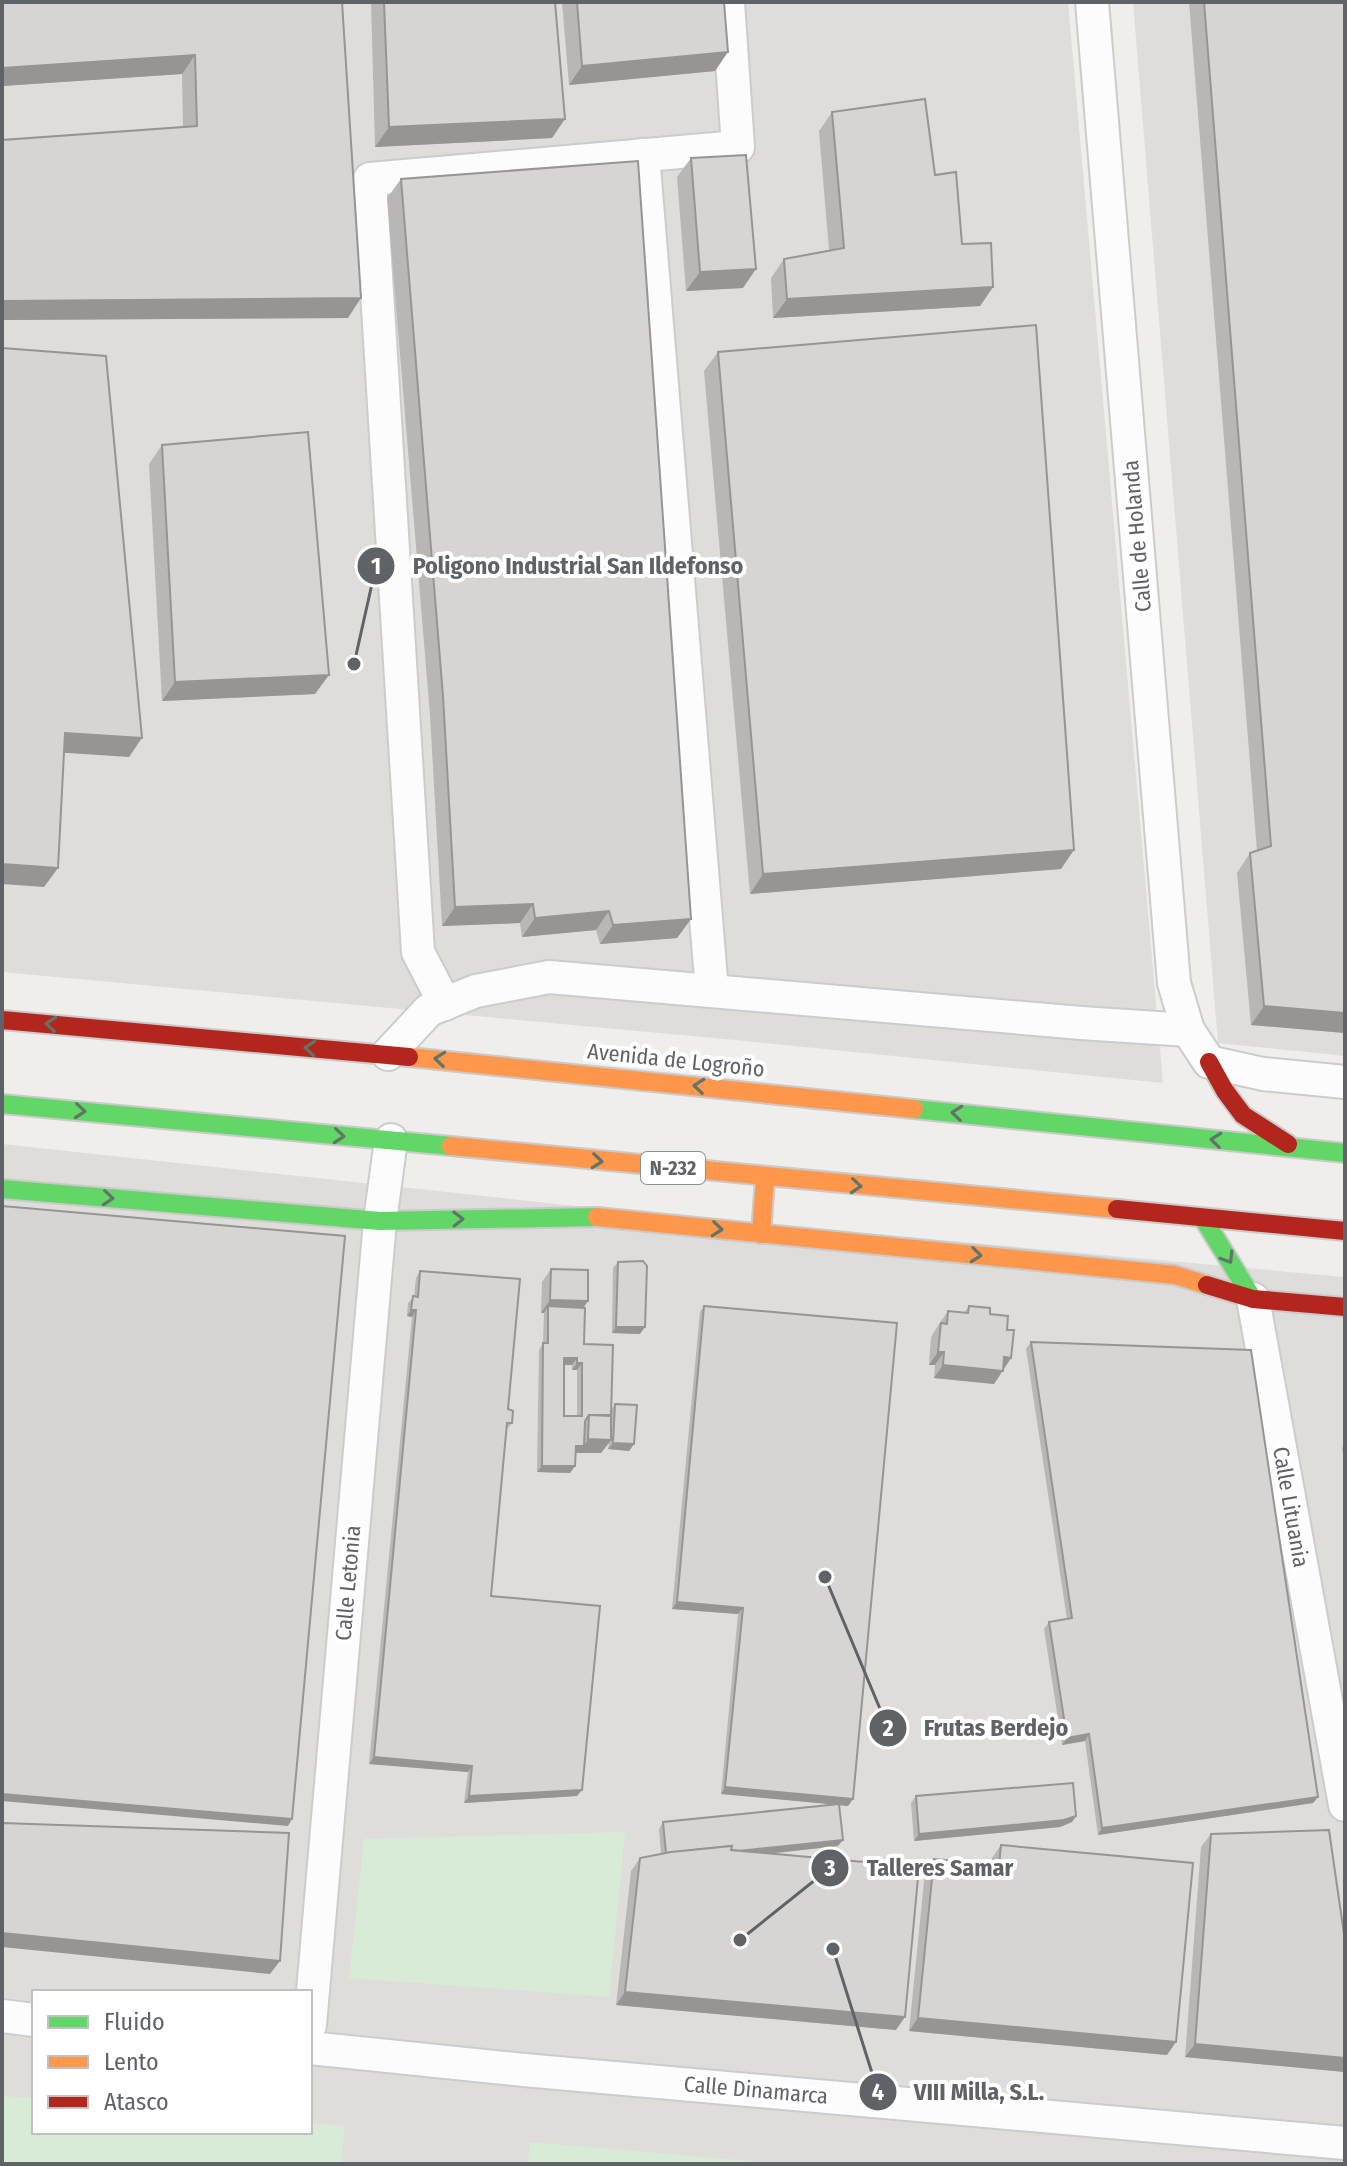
<svg xmlns="http://www.w3.org/2000/svg" width="1347" height="2166" viewBox="0 0 1347 2166" font-family="'Fira Sans Condensed',sans-serif">
  <style>
    .industrial { fill: #dfddda; fill-rule: evenodd }
    .green { fill: #d8ebd6 }
    .lines { fill: none; stroke-linecap: round; stroke-linejoin: round }
    .street-casing { stroke: #cbcccc; stroke-width: 36 }
    .fast-casing { stroke: #cacacb; stroke-width: 22 }
    .slow-casing { stroke: #cacacb; stroke-width: 22 }
    .jam-casing { stroke: #cacacb; stroke-width: 22 }
    .street { stroke: #fdfcfc; stroke-width: 32 }
    .fast { stroke: #63d668; stroke-width: 18 }
    .slow { stroke: #ff974d; stroke-width: 18 }
    .jam { stroke: #b3261e; stroke-width: 18 }
    .wall { fill: #b8b7b5; fill-rule: evenodd }
    .shaded-wall { fill: #969594 }
    .building { fill: #d6d5d3; stroke: #969594; stroke-width: 2; fill-rule: evenodd }
    .oneway { stroke: #607468 }
    .labels { text-anchor: middle; dominant-baseline: central; stroke-width: 8; stroke-linejoin: round; paint-order: stroke }
    .shield { fill: #fff; stroke: #8f9295; stroke-width: 2 }
    .shield-label { font-size: 20px; font-weight: bold; fill: #5f6368 }
    .street-label { font-size: 22px; fill: #5f6368; stroke: #fff }
    .leader { fill: none; stroke: #5f6368; stroke-width: 3 }
    .callout-dot { fill: #5f6368; stroke: #fff; stroke-width: 3 }
    .mark-label { font-size: 24px; text-anchor: middle; font-weight: bold; fill: #fff }
    .callout-label { font-size: 24px; text-anchor: middle; font-weight: bold; fill: #5f6368; stroke: #fff; stroke-width: 8; stroke-linejoin: round; paint-order: stroke }
  </style>
  <rect width="100%" height="100%" fill="#efeeea"/>
  <g class="industrial">
    <polygon points="2,2 1068,2 1163,1083 735,1040 2,972"/>
    <polygon points="1133,2 1345,2 1345,1056 1218,1043"/>
    <path d="M2 1144 613 1210 1345 1277V2164H2ZM34 1992H310V2132H34Z"/>
  </g>
  <g class="green">
    <polygon points="625,1832 609,1997 349,1978 364,1839"/>
    <polygon points="2,2096 34,2098 34,2132 310,2132 310,2123 345,2126 341,2164 2,2164"/>
    <polygon points="530,2142 750,2161 750,2164 528,2164"/>
  </g>
  <g class="lines">
    <g class="street-casing">
      <g id="street">
        <polyline points="1092,2 1174,983 1188,1030 1209,1062 1263,1074 1345,1082"/>
        <polyline points="643,155 712,991"/>
        <polyline points="445,1004 418,952 370,179 738,147 728,2"/>
        <polyline points="388,1054 429,1010 476,991 549,977 1081,1023 1188,1030"/>
        <polyline points="1253,1299 1345,1805"/>
        <polyline points="2,2016 34,2020"/>
        <polyline points="310,2025 380,1221 391,1140"/>
        <polyline points="310,2048 524,2070 1345,2143"/>
      </g>
    </g>
    <g class="fast-casing">
      <g id="fast">
        <polyline points="2,1104 451,1146"/>
        <polyline points="914,1109 1345,1153"/>
        <polyline points="2,1189 380,1221 597,1217"/>
        <polyline points="1203,1218 1253,1299"/>
      </g>
    </g>
    <g class="slow-casing">
      <g id="slow">
        <polyline points="409,1057 914,1109"/>
        <polyline points="451,1146 1117,1209"/>
        <polyline points="597,1217 1175,1275 1207,1285"/>
        <polyline points="761,1234 765,1178"/>
      </g>
    </g>
    <g class="jam-casing">
      <g id="jam">
        <polyline points="2,1020 409,1057"/>
        <polyline points="1209,1062 1225,1091 1243,1115 1288,1144"/>
        <polyline points="1117,1209 1345,1231"/>
        <polyline points="1207,1285 1253,1299 1345,1307"/>
      </g>
    </g>
    <use href="#street" class="street"/>
    <use href="#fast" class="fast"/>
    <use href="#slow" class="slow"/>
    <use href="#jam" class="jam"/>
  </g>
  <g class="wall">
    <polygon points="2,2 342,2 348,318 2,320 2,140 183,127 182,74 2,86"/>
    <polygon points="371,2 555,2 552,138 375,147"/>
    <polygon points="562,2 724,2 715,71 569,85"/>
    <polygon points="1189,2 1345,2 1345,1033 1251,1025 1237,873 1250,853 1257,851"/>
    <polygon points="832,112 935,175 962,244 993,287 980,306 773,318 771,278 784,259 829,250 819,131"/>
    <polygon points="691,158 743,288 686,291 677,177"/>
    <polygon points="401,179 691,919 677,938 600,944 596,930 522,937 520,923 442,926 430,715 387,198"/>
    <polygon points="718,352 1061,869 750,894 704,371"/>
    <polygon points="162,445 315,694 162,701 149,464"/>
    <polygon points="618,1262 640,1334 612,1333 613,1268"/>
    <path d="M551 1269 583 1308 584 1344 611 1410 615 1404 634 1444 629 1451 608 1449 609 1443 601 1453 575 1452V1466L570 1473 537 1472 539 1350 543 1343 544 1313H541L542 1282ZM564 1365H572V1370H577V1416H564Z"/>
    <polygon points="420,1271 508,1409 512,1423 506,1430 491,1596 577,1796 464,1803 468,1772 369,1764 412,1317 407,1316 408,1303 414,1297 416,1278"/>
    <polygon points="704,1306 853,1799 848,1806 840,1805 838,1846 769,1854 896,2030 616,2005 631,1871 640,1858 661,1854 659,1829 663,1822 833,1804 721,1794 738,1614 672,1609 700,1312"/>
    <polygon points="969,1306 990,1314 1007,1330 1011,1358 994,1384 934,1378 935,1365 929,1365 931,1337 939,1324 948,1311 964,1313"/>
    <polygon points="1031,1342 1318,1797 1313,1803 1098,1835 1085,1741 1062,1745 1044,1629 1049,1622 1067,1619 1026,1349"/>
    <polygon points="1345,1444 1345,1468 1342,1448"/>
    <polygon points="916,1796 1076,1816 1072,1822 1060,1827 914,1841 911,1803"/>
    <polygon points="1211,1834 1345,1941 1345,2072 1185,2057 1201,1847"/>
    <polygon points="1001,1845 1167,2055 909,2031 925,1872 934,1859 991,1864 992,1858"/>
  </g>
  <g class="shaded-wall">
    <polygon points="728,52 715,71 569,85 582,66"/>
    <polygon points="195,55 182,74 2,86 2,68"/>
    <polygon points="565,119 552,138 375,147 389,127"/>
    <polygon points="756,269 743,288 686,291 700,272"/>
    <polygon points="993,287 980,306 773,318 787,299"/>
    <polygon points="361,298 348,318 2,320 2,301"/>
    <polygon points="329,675 315,694 162,701 175,682"/>
    <polygon points="65,733 142,738 129,757 52,752"/>
    <polygon points="1074,850 1061,869 750,894 763,874"/>
    <polygon points="2,864 58,868 44,887 2,884"/>
    <polygon points="533,904 520,923 442,926 455,907"/>
    <polygon points="609,911 596,930 522,937 535,918"/>
    <polygon points="691,919 677,938 600,944 613,925"/>
    <polygon points="1264,1006 1345,1013 1345,1033 1251,1025"/>
    <polygon points="550,1300 588,1301 579,1314 548,1306 544,1313 541,1313"/>
    <polygon points="411,1310 416,1310 412,1317 407,1316"/>
    <polygon points="616,1327 645,1327 640,1334 612,1333"/>
    <polygon points="938,1352 944,1352 935,1365 929,1365"/>
    <polygon points="1004,1357 1011,1358 994,1384 934,1378 943,1365"/>
    <polygon points="564,1358 577,1358 572,1365 560,1365"/>
    <polygon points="577,1363 582,1363 577,1370 572,1370"/>
    <polygon points="588,1439 611,1440 601,1453 571,1453 576,1446 584,1446"/>
    <polygon points="613,1443 634,1444 629,1451 608,1449"/>
    <polygon points="542,1466 575,1466 570,1473 537,1472"/>
    <polygon points="677,1602 743,1608 738,1614 672,1609"/>
    <polygon points="1089,1734 1085,1741 1062,1745 1067,1738"/>
    <polygon points="374,1757 472,1766 468,1772 369,1764"/>
    <polygon points="725,1787 853,1799 848,1806 721,1794"/>
    <polygon points="582,1790 577,1796 464,1803 469,1796"/>
    <polygon points="2,1794 292,1819 288,1826 2,1801"/>
    <polygon points="1318,1797 1313,1803 1098,1835 1102,1828"/>
    <polygon points="1076,1816 1072,1822 1060,1827 914,1841 919,1834"/>
    <polygon points="843,1840 838,1846 662,1865 667,1858"/>
    <polygon points="2,1933 280,1961 270,1974 2,1947"/>
    <polygon points="625,1992 905,2017 896,2030 616,2005"/>
    <polygon points="918,2018 1176,2042 1167,2055 909,2031"/>
    <polygon points="1195,2044 1345,2058 1345,2072 1185,2057"/>
  </g>
  <g class="building">
    <polygon points="2,2 342,2 361,298 2,301 2,140 197,126 195,55 2,68"/>
    <polygon points="384,2 555,2 565,119 389,127"/>
    <polygon points="577,2 724,2 728,52 582,66"/>
    <polygon points="1204,2 1345,2 1345,1013 1264,1006 1250,853 1271,846"/>
    <polygon points="925,99 935,175 956,172 962,244 991,243 993,287 787,299 784,259 844,248 832,112"/>
    <polygon points="746,155 756,269 700,272 691,158"/>
    <polygon points="638,161 691,919 613,925 609,911 535,918 533,904 455,907 443,696 401,179"/>
    <polygon points="1036,325 1074,850 763,874 718,352"/>
    <polygon points="2,348 106,356 142,738 65,733 58,868 2,864"/>
    <polygon points="308,432 329,675 175,682 162,445"/>
    <polygon points="2,1206 345,1236 292,1819 2,1794"/>
    <polygon points="643,1261 647,1266 645,1327 616,1327 618,1262"/>
    <polygon points="551,1269 588,1270 588,1301 550,1300"/>
    <polygon points="420,1271 520,1279 508,1409 513,1411 512,1423 507,1423 491,1596 600,1606 582,1790 469,1796 472,1766 374,1757 416,1310 411,1310 413,1296 418,1297"/>
    <path d="M548 1306 585 1308 584 1344 613 1345 611 1415H589L585 1421 584 1446H576L575 1466H542L543 1343H548ZM564 1358H577V1363H582V1416H564Z"/>
    <polygon points="704,1306 897,1323 853,1799 725,1787 743,1608 677,1602"/>
    <polygon points="969,1306 990,1308 990,1314 1008,1316 1007,1330 1014,1330 1011,1358 1004,1357 1003,1371 943,1365 944,1352 938,1352 941,1323 947,1324 948,1311 968,1313"/>
    <polygon points="1031,1342 1251,1350 1318,1797 1102,1828 1089,1734 1067,1738 1049,1622 1072,1618"/>
    <polygon points="615,1404 637,1405 634,1444 613,1443"/>
    <polygon points="589,1415 611,1416 611,1440 588,1439"/>
    <polygon points="1073,1783 1076,1816 1064,1820 919,1834 916,1796"/>
    <polygon points="839,1804 843,1840 738,1851 731,1850 732,1846 666,1853 663,1822"/>
    <polygon points="2,1823 289,1833 280,1961 2,1933"/>
    <polygon points="1329,1830 1345,1941 1345,2058 1195,2044 1211,1834"/>
    <polygon points="1001,1845 1193,1863 1176,2042 918,2018 934,1859 999,1865"/>
    <polygon points="732,1846 731,1850 919,1867 905,2017 625,1992 640,1858 671,1852"/>
  </g>
  <defs><path id="oneway-chevron" d="M-2-3.5L2.5 0L-2 3.5" fill="none" stroke-width="1.6" stroke-linecap="round" stroke-linejoin="round" transform="scale(2)"/></defs>
  <g class="oneway">
    <use href="#oneway-chevron" transform="translate(51 1024) rotate(-175)"/>
    <use href="#oneway-chevron" transform="translate(310 1048) rotate(-175)"/>
    <use href="#oneway-chevron" transform="translate(440 1059) rotate(-174)"/>
    <use href="#oneway-chevron" transform="translate(699 1086) rotate(-174)"/>
    <use href="#oneway-chevron" transform="translate(80 1111) rotate(5)"/>
    <use href="#oneway-chevron" transform="translate(957 1113) rotate(-174)"/>
    <use href="#oneway-chevron" transform="translate(339 1136) rotate(5)"/>
    <use href="#oneway-chevron" transform="translate(1216 1140) rotate(-174)"/>
    <use href="#oneway-chevron" transform="translate(597 1161) rotate(6)"/>
    <use href="#oneway-chevron" transform="translate(856 1186) rotate(5)"/>
    <use href="#oneway-chevron" transform="translate(108 1198) rotate(5)"/>
    <use href="#oneway-chevron" transform="translate(458 1219) rotate(-1)"/>
    <use href="#oneway-chevron" transform="translate(717 1229) rotate(6)"/>
    <use href="#oneway-chevron" transform="translate(976 1255) rotate(6)"/>
    <use href="#oneway-chevron" transform="translate(1228 1258) rotate(58)"/>
  </g>
  <g class="labels">
    <rect class="shield" x="641" y="1152" width="64" height="32" rx="6"/>
    <g class="shield-label">
      <text x="673" y="1168">N-232</text>
    </g>
    <g class="street-label">
      <text transform="translate(1137 536) rotate(-95)">Calle de Holanda</text>
      <text transform="translate(676 1060) rotate(6)">Avenida de Logroño</text>
      <text transform="translate(1291 1507) rotate(80)">Calle Lituania</text>
      <text transform="translate(348 1583) rotate(-85)">Calle Letonia</text>
      <text transform="translate(756 2090) rotate(5)">Calle Dinamarca</text>
    </g>
  </g>
  <path class="leader" d="M354 664L376 566M825 1577L888 1728M740 1940L830 1868M833 1949L878 2092"/>
  <g class="callout-dot">
    <circle cx="354" cy="664" r="8"/>
    <circle cx="825" cy="1577" r="8"/>
    <circle cx="740" cy="1940" r="8"/>
    <circle cx="833" cy="1949" r="8"/>
    <circle cx="376" cy="566" r="20"/>
    <circle cx="888" cy="1728" r="20"/>
    <circle cx="830" cy="1868" r="20"/>
    <circle cx="878" cy="2092" r="20"/>
  </g>
  <g class="mark-label">
    <text x="376" y="574">1</text>
    <text x="888" y="1736">2</text>
    <text x="830" y="1876">3</text>
    <text x="878" y="2100">4</text>
  </g>
  <g class="callout-label">
    <text x="578" y="574">Poligono Industrial San Ildefonso</text>
    <text x="996" y="1736">Frutas Berdejo</text>
    <text x="940" y="1876">Talleres Samar</text>
    <text x="979" y="2100">VIII Milla, S.L.</text>
  </g>
  <rect width="1347" height="2166" fill="none" stroke="#5f6368" stroke-width="8"/>
  <rect x="32" y="1990" width="280" height="144" fill="#ffffff" stroke="#bfc1c3" stroke-width="2"/>
  <rect x="48" y="2016" width="40" height="12" fill="#63d668" stroke="#bfc1c3" stroke-width="2"/>
  <text x="104" y="2030" font-size="24" fill="#5f6368">Fluido</text>
  <rect x="48" y="2056" width="40" height="12" fill="#ff974d" stroke="#bfc1c3" stroke-width="2"/>
  <text x="104" y="2070" font-size="24" fill="#5f6368">Lento</text>
  <rect x="48" y="2096" width="40" height="12" fill="#b3261e" stroke="#bfc1c3" stroke-width="2"/>
  <text x="104" y="2110" font-size="24" fill="#5f6368">Atasco</text>
</svg>
